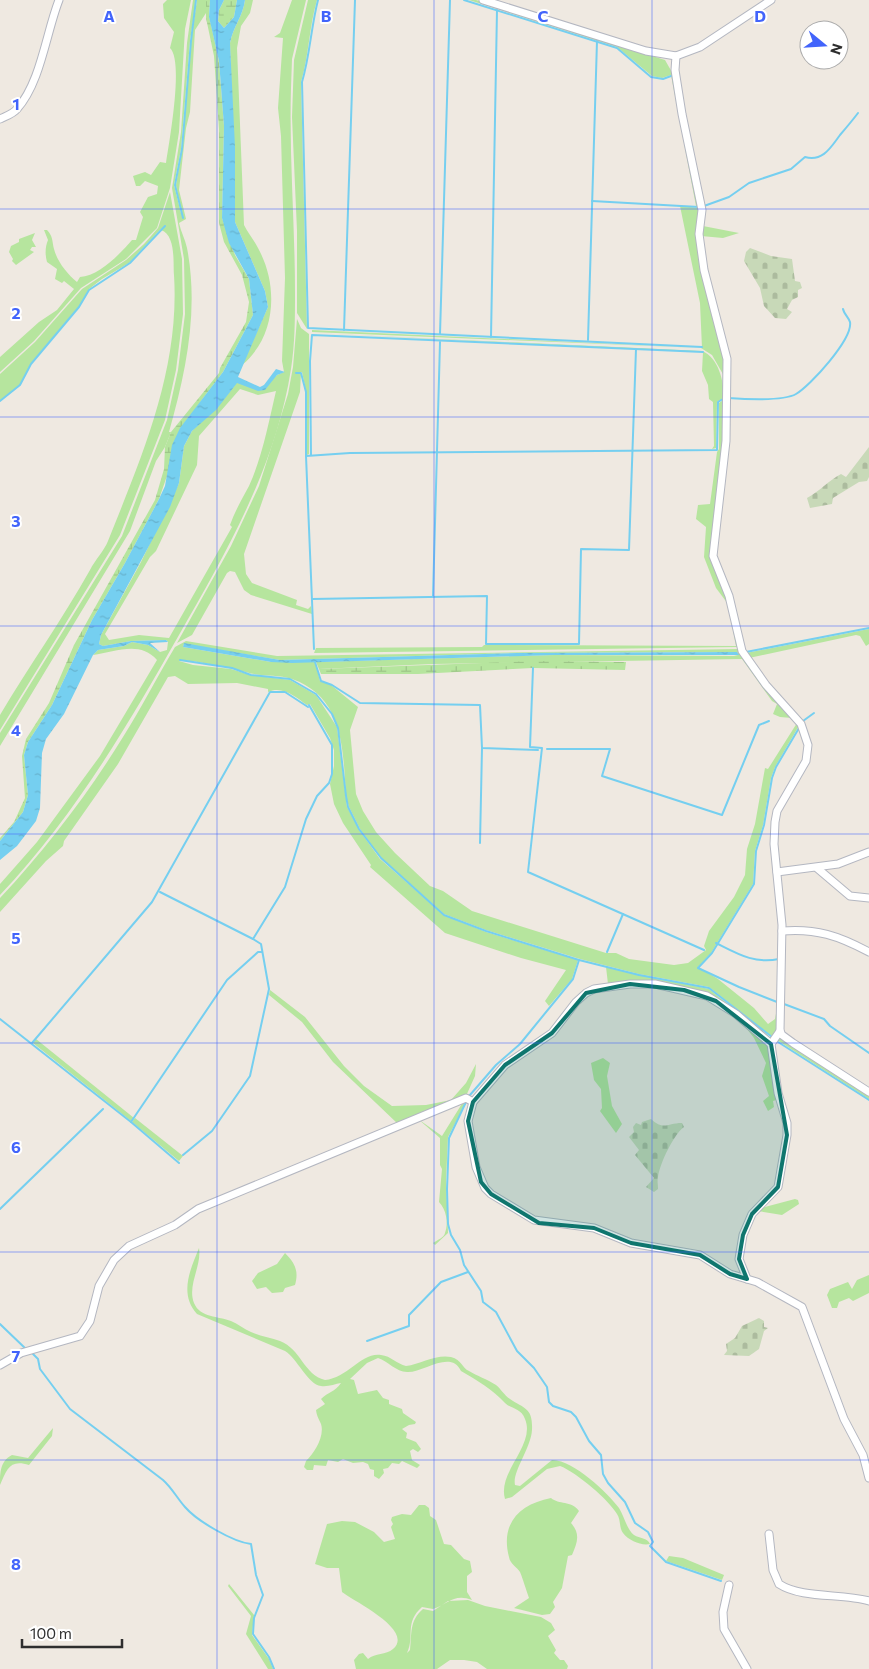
<svg xmlns="http://www.w3.org/2000/svg" width="869" height="1669" viewBox="0 0 869 1669" font-family="Commissioner,sans-serif">
  <style>
    .grass { fill: #b6e59e; fill-rule: evenodd }
    .wetland { fill: url(#wetland-marsh) }
    .cemetery { fill: url(#cemetery-stones) }
    .water { fill: url(#water-ripples) }
    .lines { fill: none; stroke-linecap: round; stroke-linejoin: round }
    .stream { stroke: #75cff0; stroke-width: 2 }
    .minor-casing { stroke: #b4b7c1; stroke-width: 9 }
    .minor { stroke: #fff; stroke-width: 7 }
    .marked { fill: #0f766e; fill-opacity: 0.2; stroke: #0f766e; stroke-width: 4; stroke-linejoin: round }
    .grid { fill: none; stroke: #4264fb; stroke-width: 1; stroke-opacity: 0.55 }
    .grid-label { font-size: 16px; text-anchor: middle; font-weight: bold; fill: #4264fb; stroke: #fff; stroke-width: 4; stroke-linejoin: round; paint-order: stroke }
  </style>
  <defs>
    <pattern id="wetland-marsh" width="20" height="14" patternUnits="userSpaceOnUse" patternTransform="scale(1.25)"><rect width="20" height="14" fill="#b6e59e"/><path d="M1 5h8M5 5V1M11 12h8M15 12V8" fill="none" stroke="#9dc588"/></pattern>
    <pattern id="cemetery-stones" width="16" height="16" patternUnits="userSpaceOnUse" patternTransform="scale(1.25)"><rect width="16" height="16" fill="#c8d9b8"/><path d="M2 7V4a2 2 0 0 1 4 0v3zM10 15v-3a2 2 0 0 1 4 0v3z" fill="#acbb9e"/></pattern>
    <pattern id="water-ripples" width="26" height="14" patternUnits="userSpaceOnUse" patternTransform="scale(1.25)"><rect width="26" height="14" fill="#75cff0"/><path d="M2 4q2-2 4 0t4 0M15 11q2-2 4 0t4 0" fill="none" stroke="#66b2ce"/></pattern>
  </defs>
  <rect width="100%" height="100%" fill="#efe9e1"/>
  <g class="grass">
    <path d="M167 0H191L185 29 179 132 170 188 157 228 126 259 81 288 34 341 0 372V357L39 322 57 310 74 289 64 281 62 283 55 279 57 269 47 262C45 255 45 247 48 240L44 230H47C53 236 52 241 54 249 57 261 67 274 77 282L80 277C99 276 120 254 132 240H136L143 217 140 212 148 197 157 194 158 186 145 181 140 186H136L133 176 145 172 151 175 160 162 166 163C169 143 184 61 170 48L174 32 164 18 163 4Z"/>
    <path d="M193 0H196L190 41 181 149 174 185 182 217 176 185 182 149 191 41 197 0H206V13L195 30 190 112 186 128 179 190 186 219 179 223C181 232 185 239 187 248 199 310 186 372 169 432H171L165 447 156 461 130 531 0 746V733L122 536 167 420 178 370 185 314 184 259 172 188 181 132 187 43Z"/>
    <path d="M245 0H253L250 13 241 26 237 48 244 225C248 233 254 240 258 248 279 286 276 337 242 365L268 307 265 291 235 222 230 43C233 27 243 16 245 0Z"/>
    <path d="M292 0H306L292 59 291 88C289 156 295 225 295 293 295 318 295 344 291 369 276 466 227 551 179 635 127 727 73 818 0 895V884L37 842 100 756 157 660C140 640 115 652 93 655L98 650 124 646 132 642 148 645 160 652 167 650 168 642 166 640 131 641 103 646 99 644 101 635 141 562 179 483 184 446 192 431 237 382 258 390 277 375 284 372 282 361 285 278 281 136 278 108 283 38 274 37 280 33ZM240 389 258 395 276 391C269 421 262 458 249 486 242 499 235 511 230 525L232 527 169 638 139 635 109 640 105 634 150 557 156 551 197 465 199 436Z"/>
    <path d="M308 0H317C309 27 309 55 301 82L307 329 297 313V231L292 117 294 60Z"/>
    <polygon points="469,0 476,0 665,60 673,74 699,206 696,206 671,75 662,78 652,76 617,47"/>
    <path d="M170 192 182 259 183 314 176 370 165 420 120 535 0 730V715C29 666 62 620 90 570 95 560 104 551 108 541 142 456 180 369 174 275 173 263 176 235 161 230L165 226 160 230 129 263 102 279 89 289 79 307 31 363 20 385 0 401V374L35 342 82 289 126 260 144 244 158 228Z"/>
    <polygon points="680,206 700,208 697,236 724,351 724,376 712,355 701,348 312,332 312,330 702,348 700,303"/>
    <polygon points="703,226 739,233 723,238 701,236"/>
    <polygon points="35,233 32,240 36,247 32,247 30,250 34,252 16,265 12,261 13,259 9,252 11,246 19,242 19,239"/>
    <polygon points="297,319 301,328 309,334 309,454 307,455 306,391 302,372 297,372 301,373 300,392 244,554 246,574 252,583 297,600 296,605 308,609 311,606 312,614 251,595 244,590 235,572 230,571 227,573 192,635 177,643 231,546 259,486 288,394 293,367"/>
    <path d="M311 333 702 351C719 358 724 382 724 398L717 402 716 448 712 449 714 446 713 402 709 399 708 385 702 371 703 352Z"/>
    <polygon points="723,400 724,441 712,545 738,645 737,647 314,653 316,648 482,647 484,645 736,646 728,604 716,588 704,557 706,527 696,519 698,505 710,504 717,452 719,449 719,403"/>
    <polygon points="869,629 869,644 866,646 860,636 856,635 749,658 746,653"/>
    <path d="M186 641 277 656 739 649 800 724 775 767 771 778 763 825 755 851 753 884 711 953 698 967 718 979 754 1008 768 1024 775 1019 778 1003V1029L774 1038 709 987 639 974 580 959 486 930 444 914 381 858 360 829 349 807 346 796C343 750 344 697 292 679 277 674 261 677 246 672 234 669 187 658 179 661L193 665 231 669 250 675 290 680 316 695 337 727 347 807 360 831 380 859 444 915 486 932 578 960 572 979 549 1006 545 1001 566 970 521 958 445 933 370 867 371 865 343 823 334 804 330 784 334 766V750L330 738 310 704 307 705C296 697 282 685 268 692V689L237 683 188 684 175 676 168 677 118 764 64 841 63 846 46 861 0 912V898C46 849 88 794 123 737 142 707 157 677 175 647ZM184 644 280 660 517 653 737 652 738 655 734 656 554 655 316 662 319 669 433 664 742 659 772 701 777 704 773 714 780 717 792 718 797 723 768 769 765 768 755 824 747 849 745 875 734 897 709 931 704 946 706 950 688 963 674 965 629 959 616 953H606L472 911 443 891 430 886 395 853 376 832 363 811 356 794 350 730 358 707 331 685 320 681 315 662H271L183 647Z"/>
    <polygon points="606,967 709,989 772,1039 770,1040 736,1012 680,987 608,984"/>
    <polygon points="270,990 305,1017 344,1066 364,1086 392,1106 426,1105 451,1100 466,1083 476,1064 475,1076 466,1096 398,1124 333,1062 302,1022 269,995"/>
    <polygon points="747,1025 770,1045 779,1099 773,1101 774,1107 768,1111 763,1101 769,1096 762,1076 766,1063 754,1038 747,1029"/>
    <polygon points="781,1038 869,1094 869,1099 777,1040"/>
    <polygon points="36,1039 134,1118 131,1121 33,1043"/>
    <polygon points="603,1058 610,1063 607,1076 612,1106 622,1124 616,1133 600,1111 602,1108 601,1089 594,1080 591,1063"/>
    <path d="M463 1102H466L448 1137 446 1180 448 1233 435 1245 433 1243C437 1240 444 1238 445 1233 449 1223 446 1209 439 1202L442 1169 440 1165V1138L418 1119 442 1136Z"/>
    <polygon points="135,1118 183,1156 179,1161 132,1122"/>
    <polygon points="795,1199 798,1200 799,1204 782,1215 758,1211 761,1208"/>
    <path d="M199 1248C202 1266 187 1285 194 1303 200 1318 219 1316 231 1321 238 1324 244 1329 251 1332 260 1336 271 1338 280 1341 301 1349 304 1375 325 1380 348 1378 361 1352 381 1355 391 1356 397 1364 406 1366 421 1364 436 1354 451 1357 462 1360 462 1368 469 1371 477 1376 487 1379 496 1385 501 1389 504 1395 510 1399 525 1409 533 1408 532 1430 531 1448 512 1472 515 1485L520 1486 552 1460C572 1459 608 1493 619 1508 624 1516 627 1530 634 1535 640 1539 647 1537 650 1544 642 1546 629 1541 623 1533 619 1528 621 1520 617 1514 609 1500 576 1472 560 1466L547 1469 512 1497 505 1499C497 1472 536 1445 525 1419 521 1408 511 1409 505 1403 493 1390 477 1380 461 1371 451 1349 423 1373 407 1372 396 1372 388 1361 378 1358L367 1363 350 1379 354 1380 358 1394 377 1390 383 1398 389 1400V1404L402 1409 403 1413 416 1422 415 1424 409 1425 402 1429 407 1433 406 1438 416 1442 421 1449 418 1452 413 1449 410 1451 412 1460 420 1465 417 1468 402 1461 399 1464 392 1463 388 1468 383 1469 384 1473 379 1479 374 1476V1470L370 1469 368 1464 363 1462 353 1463 343 1459 338 1462 328 1460 326 1466 314 1465 313 1470H307L304 1467 306 1461C314 1454 325 1436 321 1424 319 1419 317 1417 316 1410L325 1404 321 1399C328 1392 335 1392 341 1383 335 1384 328 1387 321 1386 308 1385 297 1358 285 1351L197 1314C179 1294 190 1270 199 1248Z"/>
    <path d="M285 1253C295 1263 299 1271 295 1285L285 1288 283 1292 272 1293 266 1287 257 1289 252 1281 258 1273 277 1264Z"/>
    <polygon points="869,1275 869,1293 853,1301 849,1298 839,1302 837,1308 832,1308 827,1295 830,1289 848,1282 852,1289 857,1280"/>
    <path d="M53 1428 52 1436 29 1465C10 1459 7 1469 0 1485 0 1473 0 1461 12 1455L28 1458Z"/>
    <path d="M551 1498C559 1505 571 1500 579 1511L571 1523C581 1534 577 1543 572 1555L568 1556 562 1588 553 1602 555 1607 550 1614 542 1615 514 1608 529 1598C526 1590 523 1579 520 1572 517 1567 510 1564 509 1557 500 1523 520 1504 551 1498Z"/>
    <path d="M419 1505H425L429 1508 430 1516 436 1520 444 1544 451 1545 464 1559 470 1561 472 1572 467 1576V1592L472 1600C454 1593 448 1604 433 1609L422 1607C404 1623 415 1636 407 1653L410 1650C412 1634 409 1621 423 1609L433 1611 448 1601 468 1600 485 1606 541 1617 551 1623 555 1630 548 1636 556 1650 554 1653 560 1660H564L568 1666 567 1669H487L477 1662 464 1660H450L437 1669H356L354 1660 359 1654 363 1653 368 1659C375 1653 386 1655 393 1649 415 1630 353 1601 342 1592L339 1568H327L315 1564 327 1524 342 1521 355 1522 374 1532 384 1542 395 1539 391 1527 393 1524 391 1520 392 1517 402 1514 411 1515Z"/>
    <polygon points="669,1556 683,1558 724,1575 722,1580 666,1561"/>
    <polygon points="229,1584 254,1615 252,1635 269,1659 273,1669 268,1669 246,1634 251,1616 228,1586"/>
  </g>
  <g class="wetland">
    <polygon points="206,0 210,0 209,16 219,61 224,126 222,218 235,255 249,279 253,315 223,372 201,401 168,473 159,499 125,563 92,620 52,705 28,742 24,755 28,795 23,812 0,841 0,838 14,822 25,798 22,756 26,739 49,703 74,645 155,500 164,469 165,447 171,432 219,373 220,368 246,322 249,302 242,275 224,242 219,223 219,129 214,56 206,18"/>
    <polygon points="224,0 237,0 234,17 224,28 218,21 219,10"/>
    <polygon points="534,661 626,662 625,670 533,668 418,674 321,674 319,669"/>
  </g>
  <g class="cemetery">
    <polygon points="750,248 771,256 792,259 795,281 800,282 802,288 798,290 798,297 792,300 787,309 792,312 786,319 775,318 764,306 760,288 744,261 746,252"/>
    <path d="M869 447V477L867 481 859 482 833 498 832 504 810 508 807 498C820 491 828 481 841 474L846 477Z"/>
    <path d="M651 1119C664 1131 667 1123 682 1123L684 1127C674 1134 660 1163 658 1177 657 1181 658 1184 658 1189L654 1192 646 1187 654 1178 635 1155 639 1150 629 1137 634 1132 633 1127 636 1123 641 1125 642 1122Z"/>
    <polygon points="759,1318 764,1321 764,1327 768,1328 764,1331 759,1349 749,1356 724,1355 727,1351 726,1344 735,1338 742,1326"/>
  </g>
  <g class="water">
    <path d="M210 0H224L219 10 218 21 224 28 234 17 237 0H245C243 16 233 27 230 43L235 147V222L265 291 268 307 238 377 260 387 264 385 276 369 285 372 277 375 265 390 258 391 237 383 216 410 192 431 184 446 179 483 170 507 101 635 99 644 103 646 131 641 166 640 168 642 150 643 160 652 148 645 132 642 124 646 98 650 93 655 64 714 46 739 42 753 40 808 36 821 17 846 0 860V841L23 812 28 795 24 755 28 742 52 705 92 620 125 563 159 499 165 486 172 445 180 428 223 372 253 315 249 279 229 243 222 218 224 126 219 61 209 17Z"/>
    <polygon points="184,643 280,660 517,653 737,652 739,655 554,655 292,663 271,662 183,647"/>
  </g>
  <g class="lines">
    <g class="stream">
      <path d="M318 0C311 27 310 55 302 82L308 328 702 347"/>
      <polyline points="464,0 617,48 651,77 663,79 671,76"/>
      <polyline points="592,201 699,207"/>
      <path d="M704 206 729 197 749 183 791 169 805 157C823 162 831 147 840 135 846 128 852 121 858 113"/>
      <polyline points="183,218 175,185 182,149 191,41 196,0"/>
      <polyline points="344,330 355,0"/>
      <polyline points="440,334 450,0"/>
      <polyline points="491,337 497,10"/>
      <polyline points="588,340 597,41"/>
      <polyline points="296,373 301,373 306,392 306,456 314,649"/>
      <path d="M728 398C743 399 784 401 796 394 810 386 853 339 850 322 849 318 844 314 843 309"/>
      <polyline points="0,401 20,385 31,364 79,307 89,290 130,263 165,226"/>
      <polyline points="311,455 310,361 312,335 703,352"/>
      <polyline points="306,456 350,453 717,450 718,402 723,399"/>
      <polyline points="433,596 440,342"/>
      <polyline points="312,599 487,596 486,644 579,644 581,549 629,550 636,349"/>
      <polyline points="746,652 869,628"/>
      <polyline points="180,660 232,668 251,675 290,679 316,694 332,714 338,728 346,796 348,807 359,829 381,858 444,915 486,931 579,960 639,975 709,988 772,1037"/>
      <polyline points="315,662 321,681 332,685 360,703 480,705 482,748 538,750"/>
      <polyline points="533,668 530,747 542,748 528,872 704,950"/>
      <polyline points="803,721 814,713"/>
      <polyline points="547,749 610,749 602,776 722,815 759,725 769,721"/>
      <polyline points="480,843 482,748"/>
      <polyline points="160,892 253,939 285,887 306,819 317,796 329,783 332,774 332,745 309,705"/>
      <path d="M716 943C738 954 754 964 779 959"/>
      <polyline points="607,952 623,914"/>
      <polyline points="777,1002 739,987 698,968 712,953 754,884 756,851 764,825 772,778 776,767 799,728"/>
      <polyline points="784,1004 824,1019 830,1026 869,1053"/>
      <polyline points="0,1019 131,1122 179,1163"/>
      <polyline points="778,1042 869,1100"/>
      <polyline points="32,1043 152,902 270,692 285,692 308,707"/>
      <polyline points="470,1095 496,1065 520,1044 573,979 579,960"/>
      <polyline points="466,1102 449,1138 447,1189 448,1224 451,1235 460,1250 464,1265 481,1291 483,1302 496,1312 517,1351 534,1368 547,1387 549,1402 553,1406 571,1412 576,1417 589,1441 601,1455 603,1474 608,1483 625,1502 635,1523 648,1532 653,1542 650,1546 666,1562 721,1581"/>
      <polyline points="131,1122 227,980 258,952 262,952"/>
      <polyline points="183,1155 212,1131 250,1076 269,989 261,944 253,939"/>
      <polyline points="0,1209 103,1109"/>
      <polyline points="0,1324 27,1350"/>
      <polyline points="367,1341 409,1326 409,1315 441,1282 468,1272"/>
      <path d="M31 1352 38 1359 40 1369 70 1409 163 1480C172 1488 177 1498 185 1507 197 1521 233 1542 251 1544L256 1575 263 1595 254 1618 253 1634 269 1657 274 1669"/>
    </g>
    <g class="minor-casing">
      <g id="minor">
        <polyline points="483,0 646,51 676,56 700,47 771,0"/>
        <polyline points="676,56 675,70 682,114 702,210 699,234 704,270 727,359 726,441 713,556 729,596 742,651 766,685 801,724 808,745 806,761 777,811 775,822 774,844 782,925 780,1031 782,1035 793,1043 869,1092"/>
        <path d="M0 119C6 116 13 114 17 109 41 82 46 33 59 0"/>
        <polyline points="817,868 850,896 869,898"/>
        <polyline points="777,872 838,864 869,852"/>
        <path d="M782 931C816 928 839 936 869 952"/>
        <polyline points="771,1044 736,1014 707,996 655,984 630,984 594,989 586,993 576,1002 552,1033 505,1065 473,1102 468,1121 476,1167 485,1188 491,1194 534,1220 594,1228 631,1243 700,1255 730,1274 757,1282 802,1307 844,1419 863,1455 869,1478"/>
        <polyline points="747,1279 739,1259 743,1235 752,1214 778,1187 787,1135 787,1123 778,1093 771,1044 780,1031"/>
        <polyline points="0,1365 21,1353 80,1336 90,1321 99,1286 114,1260 129,1246 175,1225 198,1209 466,1098 473,1102"/>
        <path d="M769 1534 773 1570 779 1584C802 1599 842 1593 869 1601"/>
        <polyline points="729,1585 723,1612 724,1629 747,1669"/>
      </g>
    </g>
    <use href="#minor" class="minor"/>
  </g>
  <path class="marked" d="M630 984 684 990 716 1001 771 1044 787 1135 778 1187 752 1214 743 1235 739 1259 747 1279 730 1274 700 1255 631 1243 594 1228 539 1223 491 1194 481 1182 468 1121 473 1102 505 1065 552 1033 586 993Z"/>
  <path class="grid" d="M217 0V1669M434 0V1669M652 0V1669M0 209H869M0 417H869M0 626H869M0 834H869M0 1043H869M0 1252H869M0 1460H869"/>
  <g class="grid-label">
    <text x="109" y="22">A</text>
    <text x="326" y="22">B</text>
    <text x="543" y="22">C</text>
    <text x="760" y="22">D</text>
    <text x="16" y="110">1</text>
    <text x="16" y="319">2</text>
    <text x="16" y="527">3</text>
    <text x="16" y="736">4</text>
    <text x="16" y="944">5</text>
    <text x="16" y="1153">6</text>
    <text x="16" y="1362">7</text>
    <text x="16" y="1570">8</text>
  </g>
  <g transform="translate(824 45) rotate(108)"><circle r="24" fill="#ffffff" stroke="#ababab"/>
  <path d="M0-4L9 19L0 12L-9 19Z" fill="#4264fb"/>
  <text y="-8" font-size="14" font-weight="bold" text-anchor="middle" fill="#2e2e2e">N</text>
  </g>
  <path d="M22 1639v8h100v-8" fill="none" stroke="#2e2e2e" stroke-width="2.5"/>
  <text x="30" y="1639" font-size="15" fill="#2e2e2e" stroke="#ffffff" stroke-width="4" paint-order="stroke">100 m</text>
</svg>
